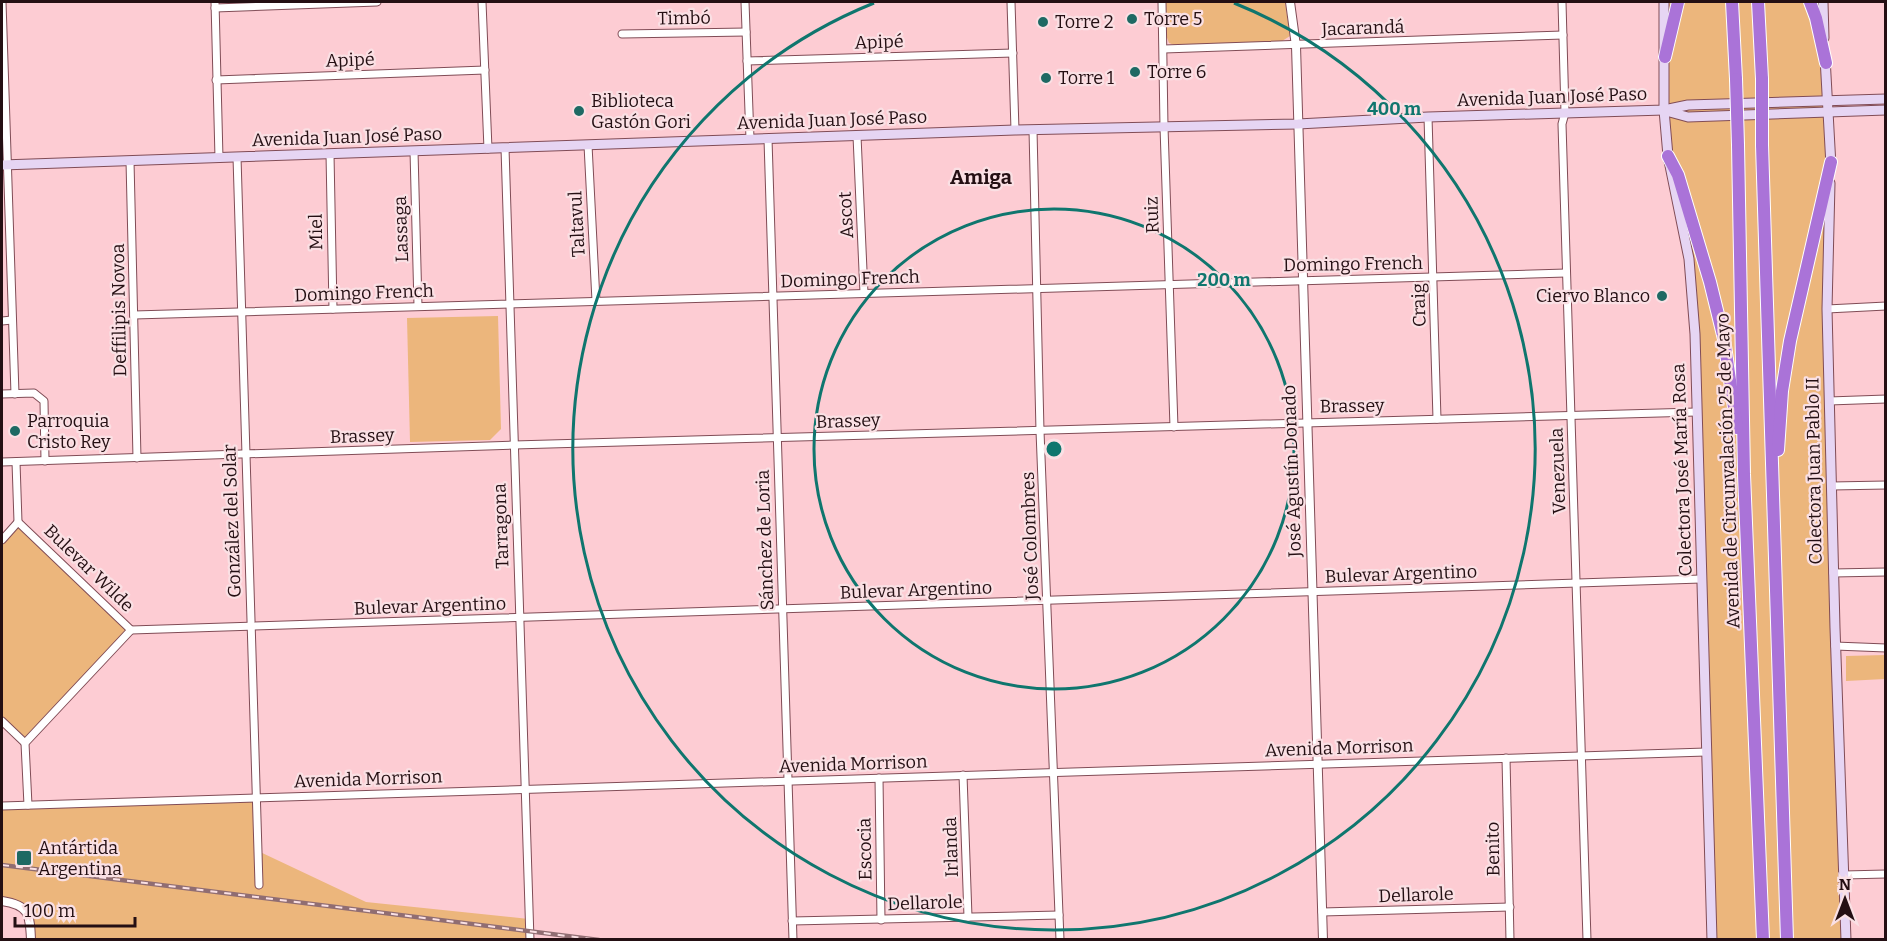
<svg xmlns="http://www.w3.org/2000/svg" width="1887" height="941" viewBox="0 0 1887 941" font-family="Bitter,serif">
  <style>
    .green { fill: #ecb67c }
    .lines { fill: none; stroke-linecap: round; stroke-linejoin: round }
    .minor-casing { stroke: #804c56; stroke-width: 9 }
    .tertiary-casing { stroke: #804c56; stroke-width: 10 }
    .secondary-casing { stroke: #804c56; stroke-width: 11 }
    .motorway-casing { stroke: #fff; stroke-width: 14 }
    .minor { stroke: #fff; stroke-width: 7 }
    .tertiary { stroke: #fff; stroke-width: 8 }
    .secondary { stroke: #e6d5f3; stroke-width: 9 }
    .motorway { stroke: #aa73d8; stroke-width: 12 }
    .rail-casing { stroke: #906d72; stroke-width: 4.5 }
    .rail { stroke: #fae0e4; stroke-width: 2; stroke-dasharray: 7; stroke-linecap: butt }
    .motorway-bridge-casing { stroke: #fff; stroke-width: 14; stroke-linecap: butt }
    .motorway-bridge { stroke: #aa73d8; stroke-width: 12 }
    .ring { fill: none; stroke: #0f766e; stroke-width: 3 }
    .poi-dot { fill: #1e6963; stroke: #fae0e4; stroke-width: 2 }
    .labels { text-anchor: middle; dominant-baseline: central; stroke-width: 4.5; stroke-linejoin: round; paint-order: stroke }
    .street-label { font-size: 18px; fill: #240f13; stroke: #fae0e4 }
    .poi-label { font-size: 18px; fill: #240f13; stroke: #fae0e4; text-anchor: start }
    .neighbourhood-label { font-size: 20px; font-weight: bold; fill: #240f13; stroke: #fae0e4 }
    .centre { fill: #0f766e; stroke: #fae0e4; stroke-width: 3 }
    .ring-label { font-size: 18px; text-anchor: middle; font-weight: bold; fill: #0f766e; stroke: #fae0e4; stroke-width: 4.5; stroke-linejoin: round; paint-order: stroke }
  </style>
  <rect width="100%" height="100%" fill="#fdccd3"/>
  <g class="green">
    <polygon points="1165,2 1285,2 1290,36 1279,43 1177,46 1169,43 1166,35"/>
    <polygon points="1664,2 1823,2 1829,106 1827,309 1846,939 1712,939 1692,278 1668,156"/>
    <polygon points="498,316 501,429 490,440 410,442 407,318"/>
    <polygon points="18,522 131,630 25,743 2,721 2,540"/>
    <polygon points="1885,655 1885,679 1846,681 1846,656"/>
    <polygon points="257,798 258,851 366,902 529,919 530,939 31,939 26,910 2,901 2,806"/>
  </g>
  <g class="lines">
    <g class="minor-casing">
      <g id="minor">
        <polyline points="2,2 15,394"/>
        <polyline points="215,2 219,158"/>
        <polyline points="482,2 488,149"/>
        <polyline points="745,2 750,139"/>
        <polyline points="1011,2 1015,130"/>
        <polyline points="1162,2 1164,127 1174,427"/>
        <polyline points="1562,2 1565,113 1562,124 1587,940"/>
        <polyline points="215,8 377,2"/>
        <polyline points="622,34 746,32"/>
        <polyline points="1164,49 1563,35"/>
        <polyline points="747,61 1013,53"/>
        <polyline points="216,80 485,70"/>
        <polyline points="1428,117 1437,419"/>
        <polyline points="1033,130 1040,431 1060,940"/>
        <polyline points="857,136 864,293"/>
        <polyline points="768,139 793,940"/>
        <polyline points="588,145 596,301"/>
        <polyline points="505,148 530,940"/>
        <polyline points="414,151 418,306"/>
        <polyline points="330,154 333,309"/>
        <polyline points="237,157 259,885"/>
        <polyline points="130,161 137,458"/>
        <polyline points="1827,309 1886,306"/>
        <polyline points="134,315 1566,273"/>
        <polyline points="2,321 12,320"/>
        <polyline points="2,394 34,393 44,401 45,461"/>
        <polyline points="1829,401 1886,399"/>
        <polyline points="2,462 514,445 1696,412"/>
        <polyline points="16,462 18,522"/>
        <polyline points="1832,486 1886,485"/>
        <polyline points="2,540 18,522 131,630 25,743 28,805"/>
        <polyline points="1833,573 1886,572"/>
        <polyline points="131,630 1701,579"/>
        <polyline points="1835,646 1886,648"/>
        <polyline points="2,721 25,743"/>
        <polyline points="1506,758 1510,940"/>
        <polyline points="963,775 968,917"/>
        <polyline points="879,778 881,920"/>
        <polyline points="2,806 1706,752"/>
        <polyline points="1844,875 1886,874"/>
        <polyline points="1322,912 1510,907"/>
        <polyline points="792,921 1059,915"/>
      </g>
    </g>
    <g class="tertiary-casing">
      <g id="tertiary">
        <polyline points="1290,2 1296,46 1323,940"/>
        <path d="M2 901C29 905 30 914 31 940"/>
      </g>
    </g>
    <g class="secondary-casing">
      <g id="secondary">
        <polyline points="1664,2 1664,110 1668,156 1689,259 1695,334 1712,940"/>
        <polyline points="1823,2 1824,38"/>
        <polyline points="1825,57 1831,166"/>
        <polyline points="1666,111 1688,117 1886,110"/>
        <polyline points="2,165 1015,130 1298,124 1428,117 1664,110 1688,105 1886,99"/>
        <polyline points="1830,183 1827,309 1835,628 1846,940"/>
      </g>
    </g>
    <g class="motorway-casing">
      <g id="motorway">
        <polyline points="1732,2 1736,79"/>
        <polyline points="1758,2 1762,79"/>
        <polyline points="1810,2 1816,18 1826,63"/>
        <polyline points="1665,57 1678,2"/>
        <polyline points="1738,145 1744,474 1763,940"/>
        <polyline points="1762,145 1787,940"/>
        <polyline points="1668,156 1678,175 1710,282 1724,339 1737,428"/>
        <polyline points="1778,450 1782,391 1790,341 1831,162"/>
      </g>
    </g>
    <use href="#minor" class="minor"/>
    <use href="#tertiary" class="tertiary"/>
    <use href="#secondary" class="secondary"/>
    <use href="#motorway" class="motorway"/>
    <g class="rail-casing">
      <polyline id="rail" points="2,865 599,940"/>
    </g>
    <use href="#rail" class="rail"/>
    <g class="motorway-bridge-casing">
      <g id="motorway-bridge">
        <polyline points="1736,79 1738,145"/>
        <polyline points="1762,79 1762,145"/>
      </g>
    </g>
    <use href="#motorway-bridge" class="motorway-bridge"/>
  </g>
  <g class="ring">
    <circle cx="1054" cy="449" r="240"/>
    <path d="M1234 3A481 481 0 1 1 874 3"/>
  </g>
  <g class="poi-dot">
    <circle cx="1132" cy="19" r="6"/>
    <circle cx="1043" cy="22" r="6"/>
    <circle cx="1135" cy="72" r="6"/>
    <circle cx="1046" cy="78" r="6"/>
    <circle cx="579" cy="111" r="6"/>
    <circle cx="1662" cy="296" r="6"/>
    <circle cx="15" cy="431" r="6"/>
    <rect x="16" y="850" width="16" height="16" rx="3"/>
  </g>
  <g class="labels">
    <g class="street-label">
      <text transform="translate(684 18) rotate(-1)">Timbó</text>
      <text transform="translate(1363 28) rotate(-2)">Jacarandá</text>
      <text transform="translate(879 42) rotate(-2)">Apipé</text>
      <text transform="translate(350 60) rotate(-2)">Apipé</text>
      <text transform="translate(1552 97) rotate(-2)">Avenida Juan José Paso</text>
      <text transform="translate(832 120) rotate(-2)">Avenida Juan José Paso</text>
      <text transform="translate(347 137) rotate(-2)">Avenida Juan José Paso</text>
      <text transform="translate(846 215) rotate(-93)">Ascot</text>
      <text transform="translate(1152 215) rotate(-92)">Ruiz</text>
      <text transform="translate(577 224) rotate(-93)">Taltavul</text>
      <text transform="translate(401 229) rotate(-92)">Lassaga</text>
      <text transform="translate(316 232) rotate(-91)">Miel</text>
      <text transform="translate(1353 264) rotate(-1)">Domingo French</text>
      <text transform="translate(850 279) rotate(-2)">Domingo French</text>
      <text transform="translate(364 293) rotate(-2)">Domingo French</text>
      <text transform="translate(1419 305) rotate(-92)">Craig</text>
      <text transform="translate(119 310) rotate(-91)">Deffilipis Novoa</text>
      <text transform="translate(1352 406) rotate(-1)">Brassey</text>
      <text transform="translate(848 421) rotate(-2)">Brassey</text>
      <text transform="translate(362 436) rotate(-2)">Brassey</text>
      <text transform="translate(1682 470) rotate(-92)">Colectora José María Rosa</text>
      <text transform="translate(1292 471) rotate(-92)">José Agustín Donado</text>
      <text transform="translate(1558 471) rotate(-92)">Venezuela</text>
      <text transform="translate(1728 471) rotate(-92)">Avenida de Circunvalación 25 de Mayo</text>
      <text transform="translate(1814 471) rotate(-91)">Colectora Juan Pablo II</text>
      <text transform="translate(232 521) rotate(-92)">González del Solar</text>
      <text transform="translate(501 526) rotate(-92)">Tarragona</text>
      <text transform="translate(1030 536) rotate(-92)">José Colombres</text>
      <text transform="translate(765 540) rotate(-92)">Sánchez de Loria</text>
      <text transform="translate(89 568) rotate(44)">Bulevar Wilde</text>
      <text transform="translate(1401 574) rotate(-2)">Bulevar Argentino</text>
      <text transform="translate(916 590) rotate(-2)">Bulevar Argentino</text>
      <text transform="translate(430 606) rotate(-2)">Bulevar Argentino</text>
      <text transform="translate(1339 748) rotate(-2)">Avenida Morrison</text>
      <text transform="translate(853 764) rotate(-2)">Avenida Morrison</text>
      <text transform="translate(368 779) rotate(-2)">Avenida Morrison</text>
      <text transform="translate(951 847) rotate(-92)">Irlanda</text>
      <text transform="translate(865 849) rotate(-91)">Escocia</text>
      <text transform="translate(1493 849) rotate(-91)">Benito</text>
      <text transform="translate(1416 895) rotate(-2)">Dellarole</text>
      <text transform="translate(925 903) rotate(-2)">Dellarole</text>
    </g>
    <g class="poi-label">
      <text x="1144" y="19">Torre 5</text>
      <text x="1055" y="22">Torre 2</text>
      <text x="1147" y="72">Torre 6</text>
      <text x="1058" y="78">Torre 1</text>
      <text x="591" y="101">Biblioteca<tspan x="591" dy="21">Gastón Gori</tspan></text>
      <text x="1650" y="296" text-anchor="end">Ciervo Blanco</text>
      <text x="27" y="421">Parroquia<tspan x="27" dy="21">Cristo Rey</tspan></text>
      <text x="38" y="848">Antártida<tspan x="38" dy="21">Argentina</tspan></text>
    </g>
    <g class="neighbourhood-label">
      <text x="981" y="177">Amiga</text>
    </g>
  </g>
  <circle cx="1054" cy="449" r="9" class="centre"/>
  <g class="ring-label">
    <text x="1394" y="115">400 m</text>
    <text x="1224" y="286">200 m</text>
  </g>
  <rect width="1887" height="941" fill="none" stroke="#240f13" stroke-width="6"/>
  <g transform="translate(1845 899)" stroke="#fae0e4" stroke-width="4.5" paint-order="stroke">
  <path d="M0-4.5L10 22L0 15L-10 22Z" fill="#240f13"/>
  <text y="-9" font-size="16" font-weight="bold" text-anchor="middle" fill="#240f13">N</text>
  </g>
  <path d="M15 917v9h120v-9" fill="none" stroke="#240f13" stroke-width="3"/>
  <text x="24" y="917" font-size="18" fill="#240f13" stroke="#fae0e4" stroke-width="4.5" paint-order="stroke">100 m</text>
</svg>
